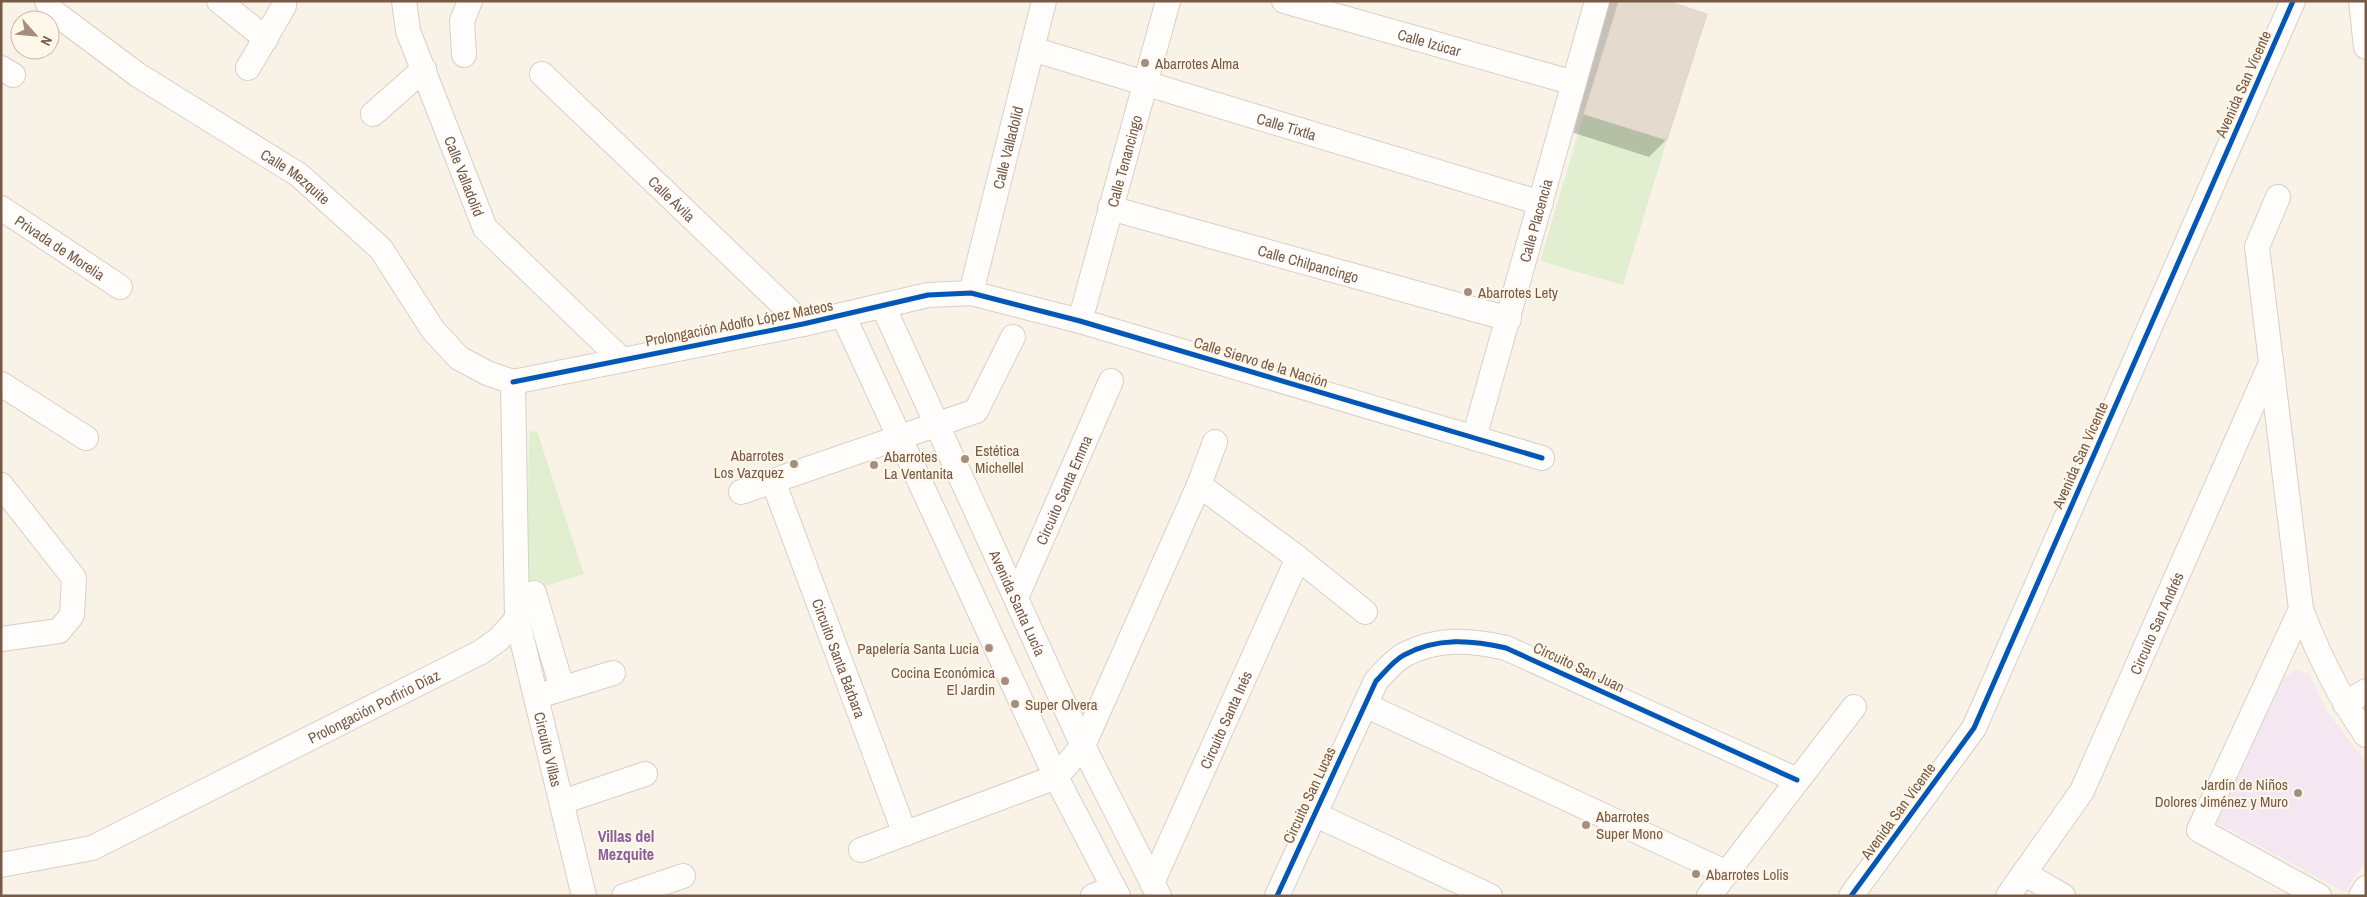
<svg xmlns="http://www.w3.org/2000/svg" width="2367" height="897" viewBox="0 0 2367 897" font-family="'Archivo Narrow',sans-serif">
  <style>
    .education { fill: #f4e7f1 }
    .green { fill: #e1efd0 }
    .shadow { fill: #0003 }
    .building { fill: #e4dace; stroke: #e1d5c9 }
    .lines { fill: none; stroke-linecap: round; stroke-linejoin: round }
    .minor-casing { stroke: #d9cfc5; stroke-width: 26 }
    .minor { stroke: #fefdfb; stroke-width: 24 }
    .cycleway-casing { stroke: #fff7e9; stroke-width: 8 }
    .cycleway { stroke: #0057b8; stroke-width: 5 }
    .poi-dot { fill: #a48f7e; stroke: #fff7e9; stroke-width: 2 }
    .labels { text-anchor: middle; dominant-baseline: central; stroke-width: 4; stroke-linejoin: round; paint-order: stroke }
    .street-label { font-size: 15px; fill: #775946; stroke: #fff7e9 }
    .poi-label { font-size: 15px; fill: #775946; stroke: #fff7e9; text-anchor: start }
    .neighbourhood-label { font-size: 16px; font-weight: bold; fill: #8a619b; stroke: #fff7e9 }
  </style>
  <rect width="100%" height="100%" fill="#f8f2e7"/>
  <polygon class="education" points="2296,670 2309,674 2327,712 2366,763 2366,860 2345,892 2217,823 2284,678"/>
  <g class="green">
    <polygon points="1584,114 1667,140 1623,285 1540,261"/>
    <polygon points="537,431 584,574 546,586 539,580 527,581 529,432"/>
  </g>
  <polygon class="shadow" points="1611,1 1663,1 1705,14 1666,140 1649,157 1568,131 1607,6"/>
  <polygon class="building" points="1619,1 1667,1 1707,14 1667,140 1584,114"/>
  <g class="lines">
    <g class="minor-casing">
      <g id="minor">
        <path id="s1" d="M47 1 51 10 138 75 299 175 381 249 433 330 459 358 487 373 513 382"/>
        <polyline points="219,1 266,39"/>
        <path id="s2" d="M404 1 408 31 485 228 622 360"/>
        <path id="s3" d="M1284 1 1574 83"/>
        <polyline points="2361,1 2366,47"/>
        <path id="s4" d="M1032 49 1541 203"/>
        <polyline points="464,55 462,21 470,1"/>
        <polyline points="1,68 13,75"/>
        <polyline points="248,68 284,6 284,1"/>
        <path id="s5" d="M542 74 803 324"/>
        <polyline points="373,114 424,69"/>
        <path d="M2278 197 2257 247 2301 609C2318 654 2338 695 2366 735"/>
        <path id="s6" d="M1 208 120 287"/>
        <path id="s7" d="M1110 208 1509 319"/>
        <path id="s8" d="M971 293 1044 1"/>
        <path id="s9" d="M883 306 1083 746 1159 896"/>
        <polyline points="843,315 1056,777 1118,896"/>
        <path id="s10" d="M1080 321 1168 1"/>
        <polyline points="513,382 803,324 928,295 971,293 1080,321 1542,458"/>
        <path id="s11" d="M513 382 517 619 584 896"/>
        <polyline points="1,384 86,438"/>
        <path id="s12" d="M1474 438 1597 1"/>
        <path id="s13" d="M773 481 905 834"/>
        <polyline points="1,485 74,578 72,615 59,631 1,639"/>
        <polyline points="1199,485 1298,558 1365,612"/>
        <polyline points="741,492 976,411 1013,337"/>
        <polyline points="534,593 562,688"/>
        <path id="s14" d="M1016 598 1111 381"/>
        <polyline points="2301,609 2199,830 2319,896"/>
        <polyline points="548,693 613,673"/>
        <polyline points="2345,704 2366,691"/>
        <polyline points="1365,705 1727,873"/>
        <polyline points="562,802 645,774"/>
        <polyline points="1314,814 1490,896"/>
        <polyline points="861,850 1056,777 1083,746 1199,485 1215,442"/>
        <path id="s15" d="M1 865 92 848 481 652 499 639 517 619"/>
        <polyline points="2024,873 2063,896"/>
        <path id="s16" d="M1152 883 1298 558"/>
        <polyline points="624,896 683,876"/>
        <polyline points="1093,896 1114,888"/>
        <path d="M1277 896 1376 681C1384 673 1394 660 1404 655 1437 637 1472 640 1506 648L1797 780"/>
        <polyline points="1709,896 1854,707"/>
        <polyline points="1851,896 1974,728 2293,1"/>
        <path id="s17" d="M2008 896 2082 791 2271 363"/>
        <polyline points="2361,896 2366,888"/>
      </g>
    </g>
    <use href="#minor" class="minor"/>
    <g class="cycleway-casing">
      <g id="cycleway">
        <polyline points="513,382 803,324 928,295 971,293 1080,321 1542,458"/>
        <path d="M1277 896 1376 681C1384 673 1394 660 1404 655 1437 637 1472 640 1506 648L1797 780"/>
        <polyline points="1851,896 1974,728 2293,1"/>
      </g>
    </g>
    <use href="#cycleway" class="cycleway"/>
  </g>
  <g class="poi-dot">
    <circle cx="1145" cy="63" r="5"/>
    <circle cx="1468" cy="292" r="5"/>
    <circle cx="965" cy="459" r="5"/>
    <circle cx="794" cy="464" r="5"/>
    <circle cx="874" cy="465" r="5"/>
    <circle cx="989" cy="648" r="5"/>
    <circle cx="1005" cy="681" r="5"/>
    <circle cx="1015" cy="704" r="5"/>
    <circle cx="2298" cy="793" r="5"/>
    <circle cx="1586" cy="825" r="5"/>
    <circle cx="1696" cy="874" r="5"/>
  </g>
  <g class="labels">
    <g class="street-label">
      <text stroke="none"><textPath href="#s3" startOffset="151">Calle Izúcar</textPath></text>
      <text transform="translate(2243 84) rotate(-66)">Avenida San Vicente</text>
      <text stroke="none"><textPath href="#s4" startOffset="266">Calle Tixtla</textPath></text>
      <text stroke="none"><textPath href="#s8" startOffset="150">Calle Valladolid</textPath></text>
      <text stroke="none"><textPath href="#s10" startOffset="166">Calle Tenancingo</textPath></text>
      <text stroke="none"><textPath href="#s2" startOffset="186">Calle Valladolid</textPath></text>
      <text stroke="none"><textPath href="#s1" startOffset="306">Calle Mezquite</textPath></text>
      <text stroke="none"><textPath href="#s5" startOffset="180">Calle Ávila</textPath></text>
      <text stroke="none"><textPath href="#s12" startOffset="226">Calle Placencia</textPath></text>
      <text stroke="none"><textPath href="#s6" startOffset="71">Privada de Morelia</textPath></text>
      <text stroke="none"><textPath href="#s7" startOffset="206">Calle Chilpancingo</textPath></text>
      <text transform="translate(739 323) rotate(-11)">Prolongación Adolfo López Mateos</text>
      <text transform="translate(1261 362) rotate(17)">Calle Siervo de la Nación</text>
      <text transform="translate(2080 455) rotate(-66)">Avenida San Vicente</text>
      <text stroke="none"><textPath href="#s14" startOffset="118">Circuito Santa Emma</textPath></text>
      <text stroke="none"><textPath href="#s9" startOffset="326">Avenida Santa Lucía</textPath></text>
      <text stroke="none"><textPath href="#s17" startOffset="312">Circuito San Andrés</textPath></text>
      <text stroke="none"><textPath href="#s13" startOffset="189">Circuito Santa Bárbara</textPath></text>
      <text transform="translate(1579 667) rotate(25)">Circuito San Juan</text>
      <text stroke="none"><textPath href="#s15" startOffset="408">Prolongación Porfirio Díaz</textPath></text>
      <text stroke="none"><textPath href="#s16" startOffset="179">Circuito Santa Inés</textPath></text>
      <text stroke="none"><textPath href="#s11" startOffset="371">Circuito Villas</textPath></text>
      <text transform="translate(1309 795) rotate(-65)">Circuito San Lucas</text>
      <text transform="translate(1898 811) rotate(-54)">Avenida San Vicente</text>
    </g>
    <g class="poi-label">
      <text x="1155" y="63">Abarrotes Alma</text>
      <text x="1478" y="292">Abarrotes Lety</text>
      <text x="975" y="450">Estética<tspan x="975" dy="17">Michellel</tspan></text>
      <text x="784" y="455" text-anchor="end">Abarrotes<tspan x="784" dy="17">Los Vazquez</tspan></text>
      <text x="884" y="456">Abarrotes<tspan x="884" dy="17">La Ventanita</tspan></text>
      <text x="979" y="648" text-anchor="end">Papelería Santa Lucia</text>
      <text x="995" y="672" text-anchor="end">Cocina Económica<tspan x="995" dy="17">El Jardin</tspan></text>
      <text x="1025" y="704">Super Olvera</text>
      <text x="2288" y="784" text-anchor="end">Jardín de Niños<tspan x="2288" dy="17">Dolores Jiménez y Muro</tspan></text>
      <text x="1596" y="816">Abarrotes<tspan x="1596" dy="17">Super Mono</tspan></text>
      <text x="1706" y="874">Abarrotes Lolis</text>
    </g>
    <g class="neighbourhood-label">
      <text x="626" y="836">Villas del<tspan x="626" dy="18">Mezquite</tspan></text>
    </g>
  </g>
  <rect width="2367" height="897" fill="none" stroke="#775946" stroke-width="5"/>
  <g transform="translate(35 35) rotate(117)"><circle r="24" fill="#fff7e9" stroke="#c9b8a8"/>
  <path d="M0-4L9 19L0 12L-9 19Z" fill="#a48f7e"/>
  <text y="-8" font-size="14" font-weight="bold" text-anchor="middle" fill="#775946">N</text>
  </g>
</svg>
